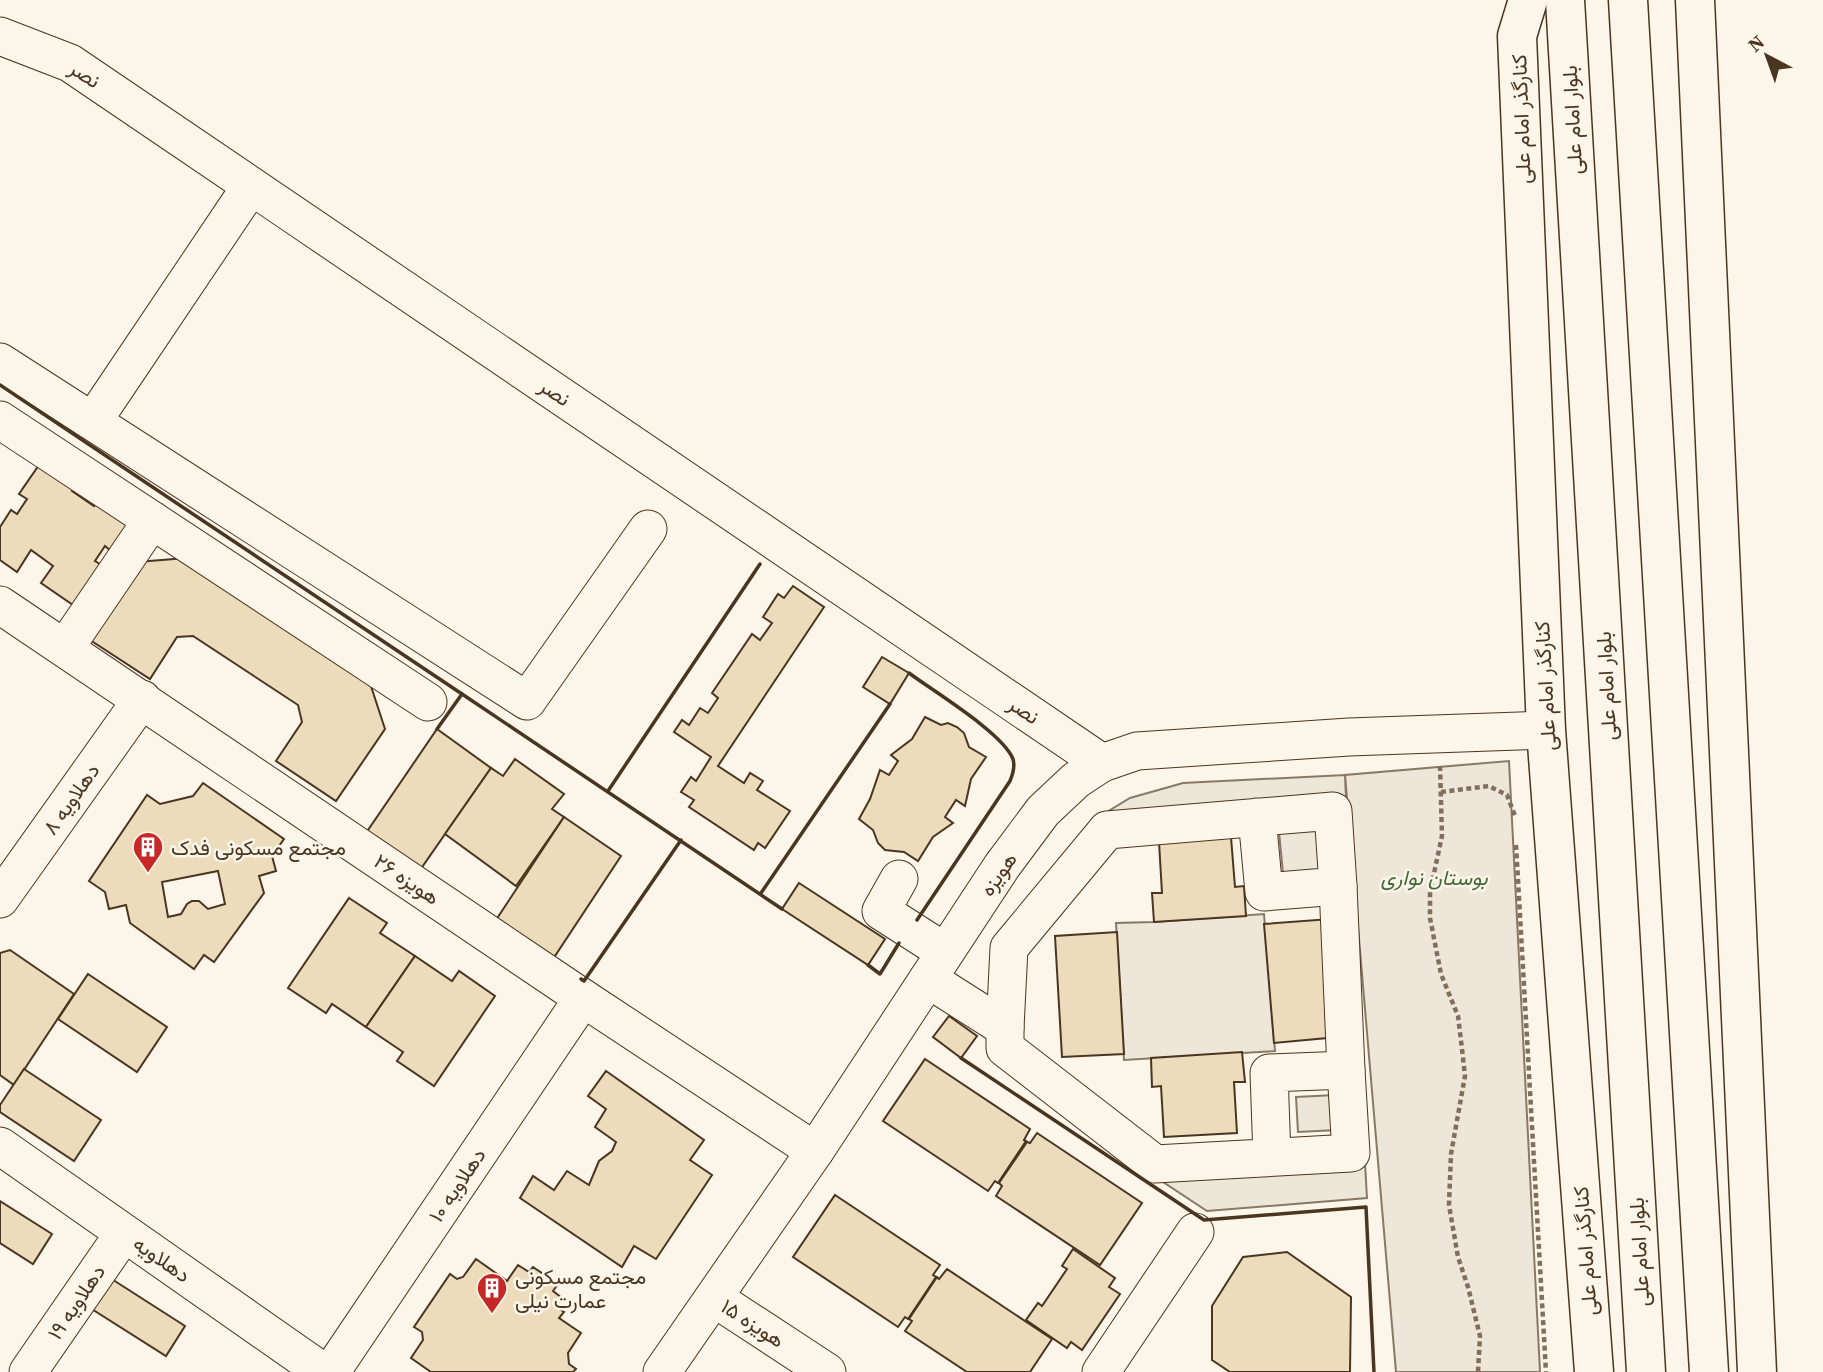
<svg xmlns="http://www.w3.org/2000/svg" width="1823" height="1372" viewBox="0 0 1823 1372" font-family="'Source Serif 4',Vazirmatn,serif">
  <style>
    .green { fill: #ede6d9; stroke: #887966; stroke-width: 2 }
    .parking { fill: #ede7d9; stroke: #887966; stroke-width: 2 }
    .building { fill: #ecdcbc; stroke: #4a3520; stroke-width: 2; fill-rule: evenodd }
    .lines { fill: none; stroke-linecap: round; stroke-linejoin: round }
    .minor-casing { stroke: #4a3520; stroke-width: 39 }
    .major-casing { stroke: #4a3520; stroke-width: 41 }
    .path { stroke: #7f6f5c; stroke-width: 4.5; stroke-dasharray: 5 3.5; stroke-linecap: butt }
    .minor { stroke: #fbf6e9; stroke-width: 37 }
    .major { stroke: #fbf6e9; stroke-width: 38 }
    .wall { stroke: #4a3520; stroke-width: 3.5 }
    .labels { text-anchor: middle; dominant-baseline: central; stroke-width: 5; stroke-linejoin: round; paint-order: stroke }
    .street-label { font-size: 21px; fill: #4a3520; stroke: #fbf6e9 }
    .poi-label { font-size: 21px; fill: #4a3520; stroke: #fbf6e9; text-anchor: start }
    .park-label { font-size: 21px; font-style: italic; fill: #436837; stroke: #fbf6e9 }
  </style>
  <rect width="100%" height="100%" fill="#fbf6e9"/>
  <g class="green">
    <polygon points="1509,761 1540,1372 1396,1372 1345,775"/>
    <polygon points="1321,829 1324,870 1283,873 1279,832"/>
    <polygon points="1264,914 1275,1051 1124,1060 1116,923 1154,922"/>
    <polygon points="1335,1095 1337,1130 1298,1132 1296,1097"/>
  </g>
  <g class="parking">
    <polygon points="1345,775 1346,800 1097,818 1130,798 1183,783"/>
    <polygon points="1365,1163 1367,1198 1207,1211 1151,1174"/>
  </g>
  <g class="building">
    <polygon points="48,452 83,476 72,491 94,506 105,490 138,512 111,551 105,546 95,561 103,566 76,607 41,583 53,566 31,550 17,572 0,560 0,527 11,510 17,514 27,499 19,494"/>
    <polygon points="199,557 366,671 385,729 336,801 276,761 302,722 298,705 193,636 177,637 150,679 87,638 137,562"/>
    <polygon points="793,586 824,607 718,766 744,783 750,773 763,781 757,790 790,811 765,848 758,843 754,850 689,807 694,800 681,792 691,777 696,781 711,757 674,732 682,720 689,725 700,708 708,713 718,698 712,693 752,634 760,640 772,623 763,617 778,594 784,598"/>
    <polygon points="882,657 909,673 890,704 863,687"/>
    <polygon points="925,717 941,725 948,723 957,727 964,733 969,747 986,757 971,779 965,806 956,800 945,817 953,823 933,837 918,861 904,852 885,850 878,843 873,830 859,819 870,799 880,770 889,775 898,761 891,755 912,739"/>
    <polygon points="437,729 491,768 420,870 366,833"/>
    <polygon points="515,759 564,794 552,809 564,817 516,886 445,834 491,768 503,776"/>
    <path d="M203 783 284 839 272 856 276 871 259 876 264 893 214 962 204 955 194 969 130 923 126 905 109 909 105 892 89 881 147 795 160 804 193 796ZM218 871 225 904 208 909 199 901H192L187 904 181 914 168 917 162 882Z"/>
    <polygon points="564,817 621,856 551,962 494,923"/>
    <polygon points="1231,837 1235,887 1244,886 1246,916 1154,922 1152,893 1162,893 1159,842"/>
    <polygon points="799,883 885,939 868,965 782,909"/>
    <polygon points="349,898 387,923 380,933 415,956 366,1027 332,1004 326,1013 288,988"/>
    <polygon points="1330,919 1338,1037 1274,1043 1264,924"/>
    <polygon points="1117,932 1124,1054 1062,1057 1055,936"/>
    <polygon points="10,950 74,994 14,1085 0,1075 0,953"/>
    <polygon points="415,956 452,981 459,971 495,996 434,1086 397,1061 403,1052 366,1027"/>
    <polygon points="88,974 167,1027 137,1072 58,1019"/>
    <polygon points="949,1016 977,1036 961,1058 933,1037"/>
    <polygon points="1242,1052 1245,1082 1234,1082 1237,1133 1164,1137 1161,1086 1152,1087 1151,1058"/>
    <polygon points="925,1059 1030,1129 1024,1140 1026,1141 998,1183 995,1181 988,1191 883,1121"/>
    <polygon points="24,1069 101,1120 74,1161 0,1112 0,1105"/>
    <polygon points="606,1071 704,1140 690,1160 712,1175 656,1259 634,1246 622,1267 520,1198 533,1176 554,1190 567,1171 589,1185 599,1161 612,1151 616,1142 595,1127 606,1109 588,1096"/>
    <polygon points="1037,1133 1142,1203 1100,1265 996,1196 1002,1186 999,1183 1027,1142 1030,1143"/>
    <polygon points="835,1195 940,1265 933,1275 936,1277 908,1319 905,1317 898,1327 793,1257"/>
    <polygon points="0,1201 52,1234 33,1264 0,1243"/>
    <polygon points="1073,1249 1115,1278 1109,1287 1120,1294 1082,1350 1071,1342 1067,1348 1026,1320 1038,1303 1042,1306 1067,1269 1062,1266"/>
    <polygon points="1287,1252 1351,1297 1350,1372 1230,1372 1212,1360 1212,1306 1243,1257"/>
    <polygon points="476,1259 507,1281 518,1265 529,1272 533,1267 558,1284 553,1291 562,1298 555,1306 564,1312 559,1318 581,1333 568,1353 569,1364 576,1369 573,1372 431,1372 411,1358 423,1340 422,1332 414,1327 450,1274 457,1279 463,1277"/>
    <polygon points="947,1269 1052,1339 1030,1372 967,1372 905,1331 912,1321 909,1319 937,1277 939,1279"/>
    <polygon points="107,1276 185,1326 166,1356 87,1306"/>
  </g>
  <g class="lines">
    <g class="minor-casing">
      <g id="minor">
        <polyline points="0,36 70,63 1102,763"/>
        <polyline points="0,362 527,701 648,529"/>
        <polyline points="0,420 428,702"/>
        <polyline points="93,421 251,186"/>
        <polyline points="0,605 583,998 815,1151"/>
        <polyline points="65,648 152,520"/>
        <polyline points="899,879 881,911 945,952"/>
        <polyline points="1338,886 1346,1070"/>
        <polyline points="0,899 142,699"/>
        <polyline points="928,979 1005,1028 1005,1048 1155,1164 1351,1153 1346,1070 1269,1073 1272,1157"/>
        <polyline points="1005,1028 1009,948 1107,830 1333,811 1338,886 1264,892 1257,817"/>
        <polyline points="0,1146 323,1372"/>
        <polyline points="714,1298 827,1372"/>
        <polyline points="28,1372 124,1233"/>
        <polyline points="331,1372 583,998"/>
        <polyline points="662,1372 815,1151 1002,866 1043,811 1076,780 1102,763 1137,751 1349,737 1546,730"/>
        <polyline points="1101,1372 1195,1232"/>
      </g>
    </g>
    <g class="major-casing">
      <g id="major">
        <polyline points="1528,0 1517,36 1546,730 1594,1372"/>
        <polyline points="1565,0 1646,1372"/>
        <polyline points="1628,0 1709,1372"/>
        <polyline points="1695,0 1757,1372"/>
      </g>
    </g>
    <g class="path">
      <polyline points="1440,766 1442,836 1430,892 1430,918 1441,974 1458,1016 1462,1049 1465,1076 1451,1154 1449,1205 1458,1257 1468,1287 1480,1336 1478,1372"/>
      <polyline points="1441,792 1489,786 1507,795 1515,816"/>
      <polyline points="1516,845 1546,1372"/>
    </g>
    <use href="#minor" class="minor"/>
    <use href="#major" class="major"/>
    <g class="wall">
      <polyline points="0,385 462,694 437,729"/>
      <path d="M909 673C933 691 1003 733 1013 759 1015 766 1013 774 1010 781L917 920"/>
      <polyline points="462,694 782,909"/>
      <polyline points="608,791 760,564"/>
      <polyline points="761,893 890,704"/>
      <polyline points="868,965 880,974 899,943"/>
      <polyline points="581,979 584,981 681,840"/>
      <polyline points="961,1058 1204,1220 1366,1207 1374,1372"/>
    </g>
  </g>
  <defs>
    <g id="building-pin" transform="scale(1.575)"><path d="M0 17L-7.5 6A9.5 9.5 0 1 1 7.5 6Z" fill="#c62828" stroke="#fbf6e9"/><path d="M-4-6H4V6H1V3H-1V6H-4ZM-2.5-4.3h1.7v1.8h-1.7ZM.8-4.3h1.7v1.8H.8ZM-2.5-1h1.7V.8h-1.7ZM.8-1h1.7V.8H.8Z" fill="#fff"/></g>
  </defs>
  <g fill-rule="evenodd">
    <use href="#building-pin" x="148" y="847"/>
    <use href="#building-pin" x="492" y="1288"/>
  </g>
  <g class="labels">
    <g class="street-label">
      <text transform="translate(85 74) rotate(32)">نصر</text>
      <text transform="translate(1521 119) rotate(-92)">کنارگذر امام علی</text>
      <text transform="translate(1572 120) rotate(-93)">بلوار امام علی</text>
      <text transform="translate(555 392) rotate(34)">نصر</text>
      <text transform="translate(1545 686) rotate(-93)">کنارگذر امام علی</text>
      <text transform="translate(1606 686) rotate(-93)">بلوار امام علی</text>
      <text transform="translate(1024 710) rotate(34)">نصر</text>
      <text transform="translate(71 799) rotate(-55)">دهلاویه ۸</text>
      <text transform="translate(998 874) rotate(-55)">هویزه</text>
      <text transform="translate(407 879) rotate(34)">هویزه ۲۶</text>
      <text transform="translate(457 1185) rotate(-56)">دهلاویه ۱۰</text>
      <text transform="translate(1585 1251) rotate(-94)">کنارگذر امام علی</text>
      <text transform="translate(1639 1252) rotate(-93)">بلوار امام علی</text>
      <text transform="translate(162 1259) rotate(35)">دهلاویه</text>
      <text transform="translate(76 1302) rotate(-56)">دهلاویه ۱۹</text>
      <text transform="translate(753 1323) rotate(33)">هویزه ۱۵</text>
    </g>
    <g class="poi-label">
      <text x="171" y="847">مجتمع مسکونی فدک</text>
      <text x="515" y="1276">مجتمع مسکونی<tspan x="515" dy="24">عمارت نیلی</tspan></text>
    </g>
    <g class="park-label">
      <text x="1434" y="877">بوستان نواری</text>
    </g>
  </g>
  <g transform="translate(1767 56) rotate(319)" stroke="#fbf6e9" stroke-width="5" paint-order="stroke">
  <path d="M0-5L12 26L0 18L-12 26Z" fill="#4a3520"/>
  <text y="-10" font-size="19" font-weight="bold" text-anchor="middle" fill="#4a3520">N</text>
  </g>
</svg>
